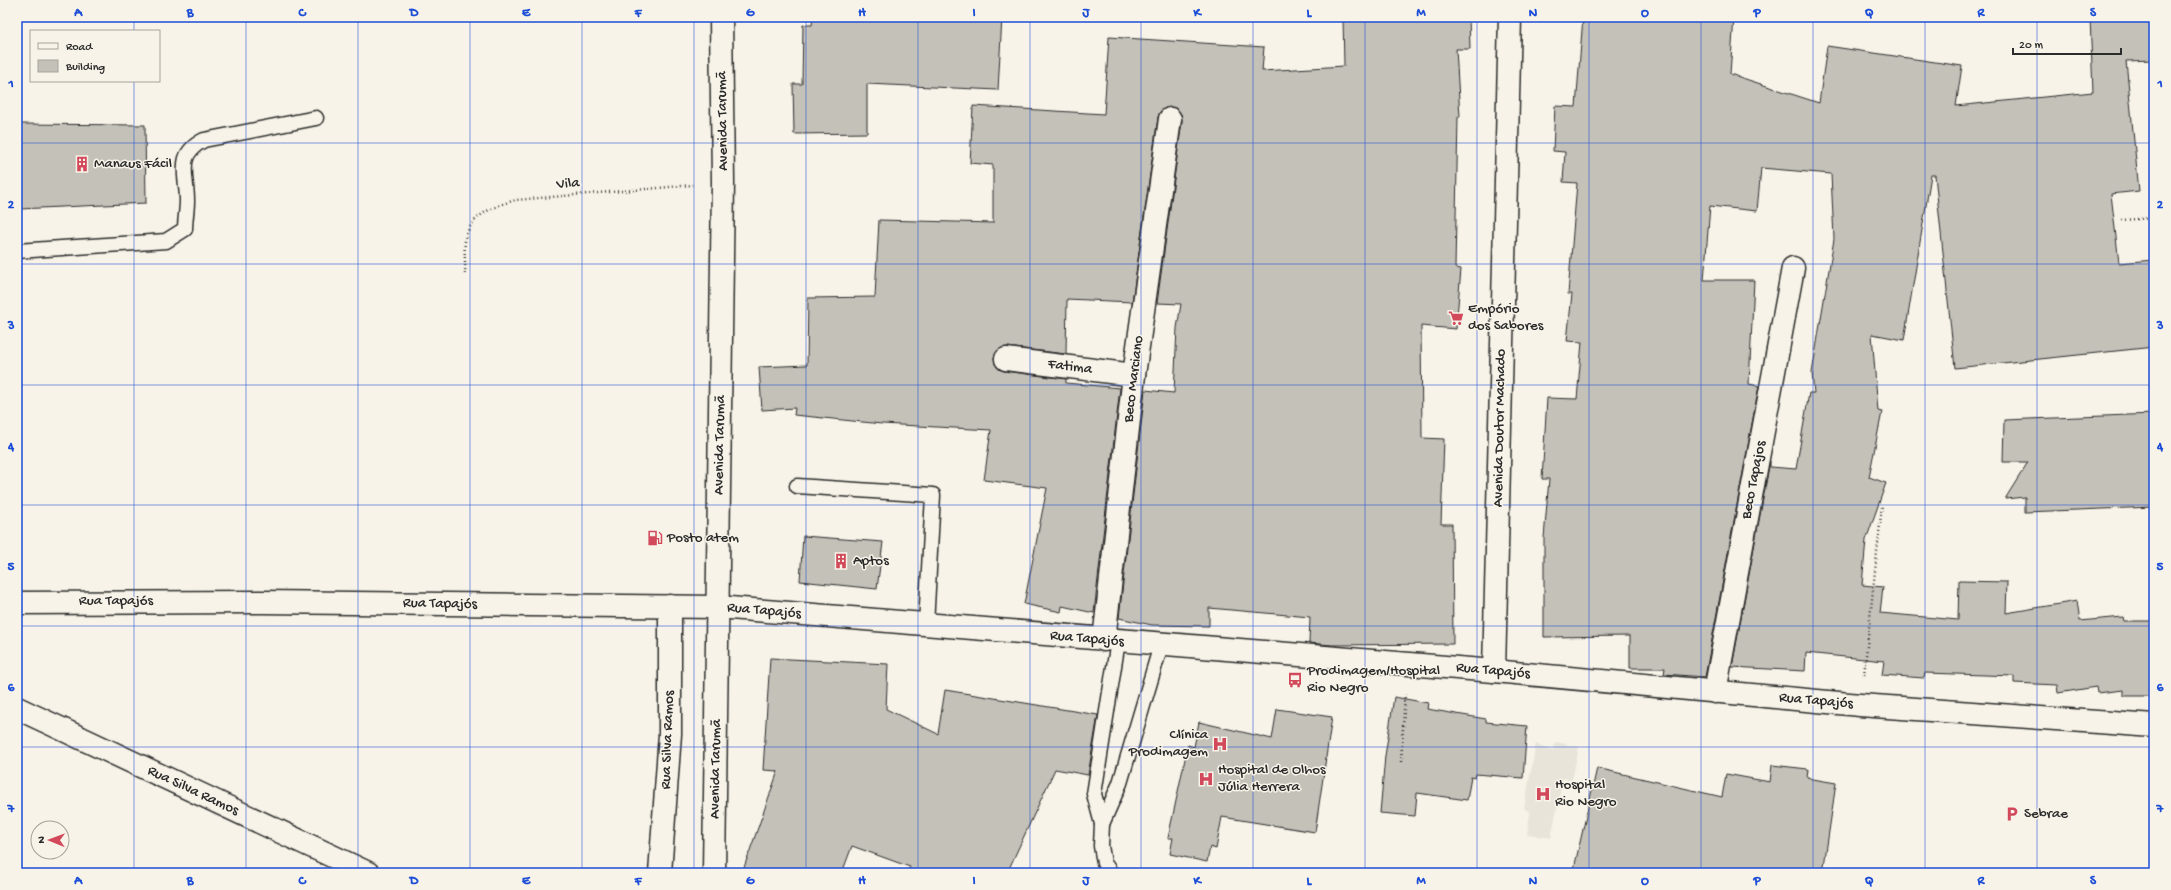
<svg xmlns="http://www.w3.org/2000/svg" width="2171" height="890" viewBox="0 0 2171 890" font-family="'Gochi Hand',sans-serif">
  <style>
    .built { fill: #e8e4da }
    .building { fill: #c4c1b9; stroke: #2b2b2b }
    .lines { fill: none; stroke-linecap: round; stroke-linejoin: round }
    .service-casing { stroke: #2b2b2b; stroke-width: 17 }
    .minor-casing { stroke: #2b2b2b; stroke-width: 25 }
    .tertiary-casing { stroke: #2b2b2b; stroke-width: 25 }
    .secondary-casing { stroke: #2b2b2b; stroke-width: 25 }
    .path { stroke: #2b2b2b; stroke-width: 2.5; stroke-dasharray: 1 3; stroke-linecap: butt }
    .service { stroke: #f7f3e8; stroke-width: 14 }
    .minor { stroke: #f7f3e8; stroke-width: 22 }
    .tertiary { stroke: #f7f3e8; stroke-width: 22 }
    .secondary { stroke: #f7f3e8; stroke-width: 22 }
    .grid { fill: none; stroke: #1d4ed8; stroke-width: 1; stroke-opacity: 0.55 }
    .labels { text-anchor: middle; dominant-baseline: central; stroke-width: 3; stroke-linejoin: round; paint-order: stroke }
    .street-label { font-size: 15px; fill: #2b2b2b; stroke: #f7f3e8 }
    .poi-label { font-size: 15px; fill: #2b2b2b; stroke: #f7f3e8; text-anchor: start }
    .neatline { fill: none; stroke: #1d4ed8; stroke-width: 1.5 }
    .grid-label { font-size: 13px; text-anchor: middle; font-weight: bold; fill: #1d4ed8 }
  </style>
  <rect width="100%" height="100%" fill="#f7f3e8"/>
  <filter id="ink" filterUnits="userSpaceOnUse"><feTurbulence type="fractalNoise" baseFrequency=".025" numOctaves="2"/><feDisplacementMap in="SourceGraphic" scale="8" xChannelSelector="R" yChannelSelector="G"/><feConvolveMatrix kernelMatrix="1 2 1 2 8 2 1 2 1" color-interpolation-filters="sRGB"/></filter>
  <g filter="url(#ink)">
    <polygon class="built" points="1556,742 1579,747 1572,780 1563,778 1551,838 1527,834 1530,812 1524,808 1536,744 1553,750"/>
    <g class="building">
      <polygon points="813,17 1002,17 998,90 867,84 867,133 794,134 793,84 802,84 803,25 812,25"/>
      <polygon points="1343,17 1469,17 1470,49 1456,49 1460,117 1458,117 1455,268 1461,269 1456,329 1421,326 1422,438 1444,439 1441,524 1452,524 1453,644 1332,645 1309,643 1310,617 1209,608 1209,626 1152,625 1119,618 1145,390 1174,393 1177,328 1181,304 1157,303 1182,121 1181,114 1172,107 1165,108 1160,112 1158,117 1132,302 1067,299 1066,354 1007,347 1001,348 994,357 995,364 999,369 1004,371 1066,379 1066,383 1120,388 1094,613 1062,606 1061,612 1024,604 1047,488 984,480 991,430 882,424 794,415 795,408 762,410 759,367 807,365 808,298 875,297 879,220 993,223 993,165 970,163 973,106 1104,114 1109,37 1264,47 1262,71 1344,66"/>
      <polygon points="1583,17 1734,17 1730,74 1819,103 1827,46 1962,66 1956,106 2093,92 2090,17 2154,17 2154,60 2126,61 2139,191 2111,194 2119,263 2154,260 2154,347 1955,368 1935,175 1931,175 1904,340 1872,334 1878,411 1882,412 1869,477 1886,483 1866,540 1862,585 1883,587 1880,613 1958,620 1959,581 2007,582 2006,613 2077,601 2080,621 2123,617 2124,621 2154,621 2154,696 2124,696 2124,690 2097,693 2096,687 2058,693 2057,685 2014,683 2014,676 1925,673 1924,678 1882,675 1884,661 1806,653 1805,671 1732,667 1770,461 1770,467 1796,469 1809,393 1814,393 1812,373 1834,239 1831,174 1761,168 1757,211 1710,206 1704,280 1754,280 1749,384 1759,386 1705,677 1664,674 1665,668 1630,668 1630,636 1544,637 1544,538 1549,479 1542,479 1547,398 1577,399 1582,342 1567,341 1572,294 1568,294 1577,183 1563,182 1565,152 1553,151 1555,106 1576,107"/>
      <polygon points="18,124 145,125 146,203 19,209"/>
      <polygon points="2154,414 2154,507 2025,512 2025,497 2005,499 2028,462 2003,462 2004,420"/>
      <polygon points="803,536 883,542 877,589 800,581"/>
      <polygon points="770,658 888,664 886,709 938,734 945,690 1098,715 1088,775 1055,769 1007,873 907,873 910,867 852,846 842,873 742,873 778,771 763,770"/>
      <polygon points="1394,697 1428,703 1427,709 1486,719 1486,722 1527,726 1523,778 1476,774 1475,778 1471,777 1467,800 1417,793 1415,816 1380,813 1385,756"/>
      <polygon points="1277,709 1332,717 1315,832 1222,817 1216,849 1210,847 1207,862 1170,854 1173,838 1168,838 1188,745 1194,747 1199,722 1272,739"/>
      <polygon points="1772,765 1808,769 1807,778 1836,783 1823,873 1573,873 1597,768 1722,797 1726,774 1770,782"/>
    </g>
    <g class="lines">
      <g class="service-casing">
        <g id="service">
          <path d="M17 251 166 241 185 229C185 220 187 210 187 201 187 174 175 155 204 140L316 118"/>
          <polyline points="797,486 933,495 926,625"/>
          <polyline points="1102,824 1120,783 1161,645"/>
          <polyline points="1111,873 1104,863 1101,846 1102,824 1094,794 1118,641"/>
        </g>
      </g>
      <g class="minor-casing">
        <g id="minor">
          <polyline points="1006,359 1134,375"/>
          <polyline points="17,603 261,602 718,607"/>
          <polyline points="1104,640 1134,375 1170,119"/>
          <polyline points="1494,671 1510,17"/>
          <polyline points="1715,692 1793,268"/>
          <polyline points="17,708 368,873"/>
          <polyline points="660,873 670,734 670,606"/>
        </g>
      </g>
      <g class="tertiary-casing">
        <polyline id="tertiary" points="718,607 1494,671 1860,705 2154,726"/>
      </g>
      <g class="secondary-casing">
        <polyline id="secondary" points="714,873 723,182 721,17"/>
      </g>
      <g class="path">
        <polyline points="2121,220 2154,218"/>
        <path d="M465 274C466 262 463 246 466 236 472 214 497 205 516 200L693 185"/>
        <polyline points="1864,675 1882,505"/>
        <polyline points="1401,762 1405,694"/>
      </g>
      <use href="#service" class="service"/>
      <use href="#minor" class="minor"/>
      <use href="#tertiary" class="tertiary"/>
      <use href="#secondary" class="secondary"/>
    </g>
  </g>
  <path class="grid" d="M134 17V31M246 17V873M358 17V873M470 17V873M582 17V873M694 17V873M806 17V873M918 17V873M1030 17V873M1141 17V873M1253 17V873M1365 17V873M1477 17V873M1589 17V873M1701 17V873M1813 17V873M1925 17V873M2037 17V873M134 81V873M17 143H2154M17 264H2154M17 385H2154M17 505H2154M17 626H2154M17 747H2154"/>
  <defs>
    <g id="building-bare" transform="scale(1.2)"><path d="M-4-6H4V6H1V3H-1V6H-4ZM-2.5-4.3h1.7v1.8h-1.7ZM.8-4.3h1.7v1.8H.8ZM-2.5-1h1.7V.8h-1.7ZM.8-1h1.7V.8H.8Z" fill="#d1495b" stroke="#f7f3e8" stroke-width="2.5" paint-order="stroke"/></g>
    <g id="supermarket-bare" transform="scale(1.2)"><path d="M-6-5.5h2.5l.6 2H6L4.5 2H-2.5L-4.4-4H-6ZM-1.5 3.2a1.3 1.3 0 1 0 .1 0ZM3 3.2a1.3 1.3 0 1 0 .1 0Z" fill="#d1495b" stroke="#f7f3e8" stroke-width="2.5" paint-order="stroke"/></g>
    <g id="fuel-bare" transform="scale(1.2)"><path d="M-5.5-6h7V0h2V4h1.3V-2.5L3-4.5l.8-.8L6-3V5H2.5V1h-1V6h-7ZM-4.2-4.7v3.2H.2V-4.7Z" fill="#d1495b" stroke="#f7f3e8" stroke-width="2.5" paint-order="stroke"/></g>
    <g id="bus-bare" transform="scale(1.2)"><path d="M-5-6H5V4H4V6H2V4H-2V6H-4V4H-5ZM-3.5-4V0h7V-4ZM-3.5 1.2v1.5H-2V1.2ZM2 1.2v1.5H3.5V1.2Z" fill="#d1495b" stroke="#f7f3e8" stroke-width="2.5" paint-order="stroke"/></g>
    <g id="hospital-bare" transform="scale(1.2)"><path d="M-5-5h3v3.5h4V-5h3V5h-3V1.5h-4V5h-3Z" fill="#d1495b" stroke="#f7f3e8" stroke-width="2.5" paint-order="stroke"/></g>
    <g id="parking-bare" transform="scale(1.2)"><path d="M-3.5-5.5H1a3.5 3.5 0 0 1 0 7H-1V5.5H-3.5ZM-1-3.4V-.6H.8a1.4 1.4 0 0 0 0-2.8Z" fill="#d1495b" stroke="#f7f3e8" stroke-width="2.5" paint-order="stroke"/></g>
  </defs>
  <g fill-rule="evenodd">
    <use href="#building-bare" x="82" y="164"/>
    <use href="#supermarket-bare" x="1456" y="318"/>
    <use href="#fuel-bare" x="655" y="538"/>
    <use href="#building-bare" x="841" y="561"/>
    <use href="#bus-bare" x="1295" y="680"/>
    <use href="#hospital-bare" x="1220" y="744"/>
    <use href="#hospital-bare" x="1206" y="779"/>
    <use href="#hospital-bare" x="1543" y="794"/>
    <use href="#parking-bare" x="2012" y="814"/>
  </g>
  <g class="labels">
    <g class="street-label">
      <text transform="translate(723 121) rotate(-91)">Avenida Tarumã</text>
      <text transform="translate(568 184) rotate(-5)">Vila</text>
      <text transform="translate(1070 367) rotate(7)">Fatima</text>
      <text transform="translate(1134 379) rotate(-83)">Beco Marciano</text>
      <text transform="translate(1500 428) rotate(-89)">Avenida Doutor Machado</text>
      <text transform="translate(720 445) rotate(-89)">Avenida Tarumã</text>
      <text transform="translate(1754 480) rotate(-79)">Beco Tapajos</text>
      <text x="116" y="601">Rua Tapajós</text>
      <text transform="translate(440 604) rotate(1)">Rua Tapajós</text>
      <text transform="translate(764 611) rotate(5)">Rua Tapajós</text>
      <text transform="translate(1087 639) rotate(5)">Rua Tapajós</text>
      <text transform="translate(1493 671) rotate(5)">Rua Tapajós</text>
      <text transform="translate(1816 701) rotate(5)">Rua Tapajós</text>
      <text transform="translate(668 740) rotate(-88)">Rua Silva Ramos</text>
      <text transform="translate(716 769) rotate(-89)">Avenida Tarumã</text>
      <text transform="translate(193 791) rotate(25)">Rua Silva Ramos</text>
    </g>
    <g class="poi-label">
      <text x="94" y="164">Manaus Fácil</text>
      <text x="1468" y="309">Empório<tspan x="1468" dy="17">dos Sabores</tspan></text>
      <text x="667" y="538">Posto atem</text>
      <text x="853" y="561">Aptos</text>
      <text x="1307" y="671">Prodimagem/Hospital<tspan x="1307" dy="17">Rio Negro</tspan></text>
      <text x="1208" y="735" text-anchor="end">Clínica<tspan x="1208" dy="17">Prodimagem</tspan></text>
      <text x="1218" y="770">Hospital de Olhos<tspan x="1218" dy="17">Júlia Herrera</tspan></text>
      <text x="1555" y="785">Hospital<tspan x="1555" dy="17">Rio Negro</tspan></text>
      <text x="2024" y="814">Sebrae</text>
    </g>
  </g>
  <rect width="2171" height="890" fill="none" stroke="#f7f3e8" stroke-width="44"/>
  <rect x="30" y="30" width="130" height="52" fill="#f7f3e8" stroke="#a5a39c"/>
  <rect x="38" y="43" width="20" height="6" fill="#f7f3e8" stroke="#a5a39c"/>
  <text x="66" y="50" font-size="12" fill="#2b2b2b">Road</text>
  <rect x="38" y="60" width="20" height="12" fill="#c4c1b9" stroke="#a5a39c"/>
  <text x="66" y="70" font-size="12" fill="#2b2b2b">Building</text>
  <g transform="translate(50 840) rotate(271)"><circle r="19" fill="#f7f3e8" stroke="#a5a39c"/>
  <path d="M0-3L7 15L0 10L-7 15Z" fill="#d1495b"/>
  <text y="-6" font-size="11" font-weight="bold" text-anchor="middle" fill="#2b2b2b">N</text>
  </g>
  <path d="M2013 48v6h108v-6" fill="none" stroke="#2b2b2b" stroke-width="2"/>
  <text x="2019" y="48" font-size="12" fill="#2b2b2b" stroke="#f7f3e8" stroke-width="3" paint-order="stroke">20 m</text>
  <rect x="22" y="22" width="2127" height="846" class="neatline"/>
  <g class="grid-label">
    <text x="78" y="16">A</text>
    <text x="190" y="16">B</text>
    <text x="302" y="16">C</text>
    <text x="414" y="16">D</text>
    <text x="526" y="16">E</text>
    <text x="638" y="16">F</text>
    <text x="750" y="16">G</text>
    <text x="862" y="16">H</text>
    <text x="974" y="16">I</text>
    <text x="1086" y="16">J</text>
    <text x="1197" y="16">K</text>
    <text x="1309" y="16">L</text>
    <text x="1421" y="16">M</text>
    <text x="1533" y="16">N</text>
    <text x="1645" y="16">O</text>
    <text x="1757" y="16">P</text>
    <text x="1869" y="16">Q</text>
    <text x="1981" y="16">R</text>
    <text x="2093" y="16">S</text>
    <text x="11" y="87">1</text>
    <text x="2160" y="87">1</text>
    <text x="11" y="208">2</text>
    <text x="2160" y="208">2</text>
    <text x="11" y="329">3</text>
    <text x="2160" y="329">3</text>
    <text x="11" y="450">4</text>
    <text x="2160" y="450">4</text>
    <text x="11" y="570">5</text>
    <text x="2160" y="570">5</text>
    <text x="11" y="691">6</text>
    <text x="2160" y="691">6</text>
    <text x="11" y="812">7</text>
    <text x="2160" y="812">7</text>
    <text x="78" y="884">A</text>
    <text x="190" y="884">B</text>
    <text x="302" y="884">C</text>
    <text x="414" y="884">D</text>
    <text x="526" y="884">E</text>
    <text x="638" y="884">F</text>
    <text x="750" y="884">G</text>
    <text x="862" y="884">H</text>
    <text x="974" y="884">I</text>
    <text x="1086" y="884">J</text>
    <text x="1197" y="884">K</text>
    <text x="1309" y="884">L</text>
    <text x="1421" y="884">M</text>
    <text x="1533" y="884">N</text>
    <text x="1645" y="884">O</text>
    <text x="1757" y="884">P</text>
    <text x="1869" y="884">Q</text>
    <text x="1981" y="884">R</text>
    <text x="2093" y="884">S</text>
  </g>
</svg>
